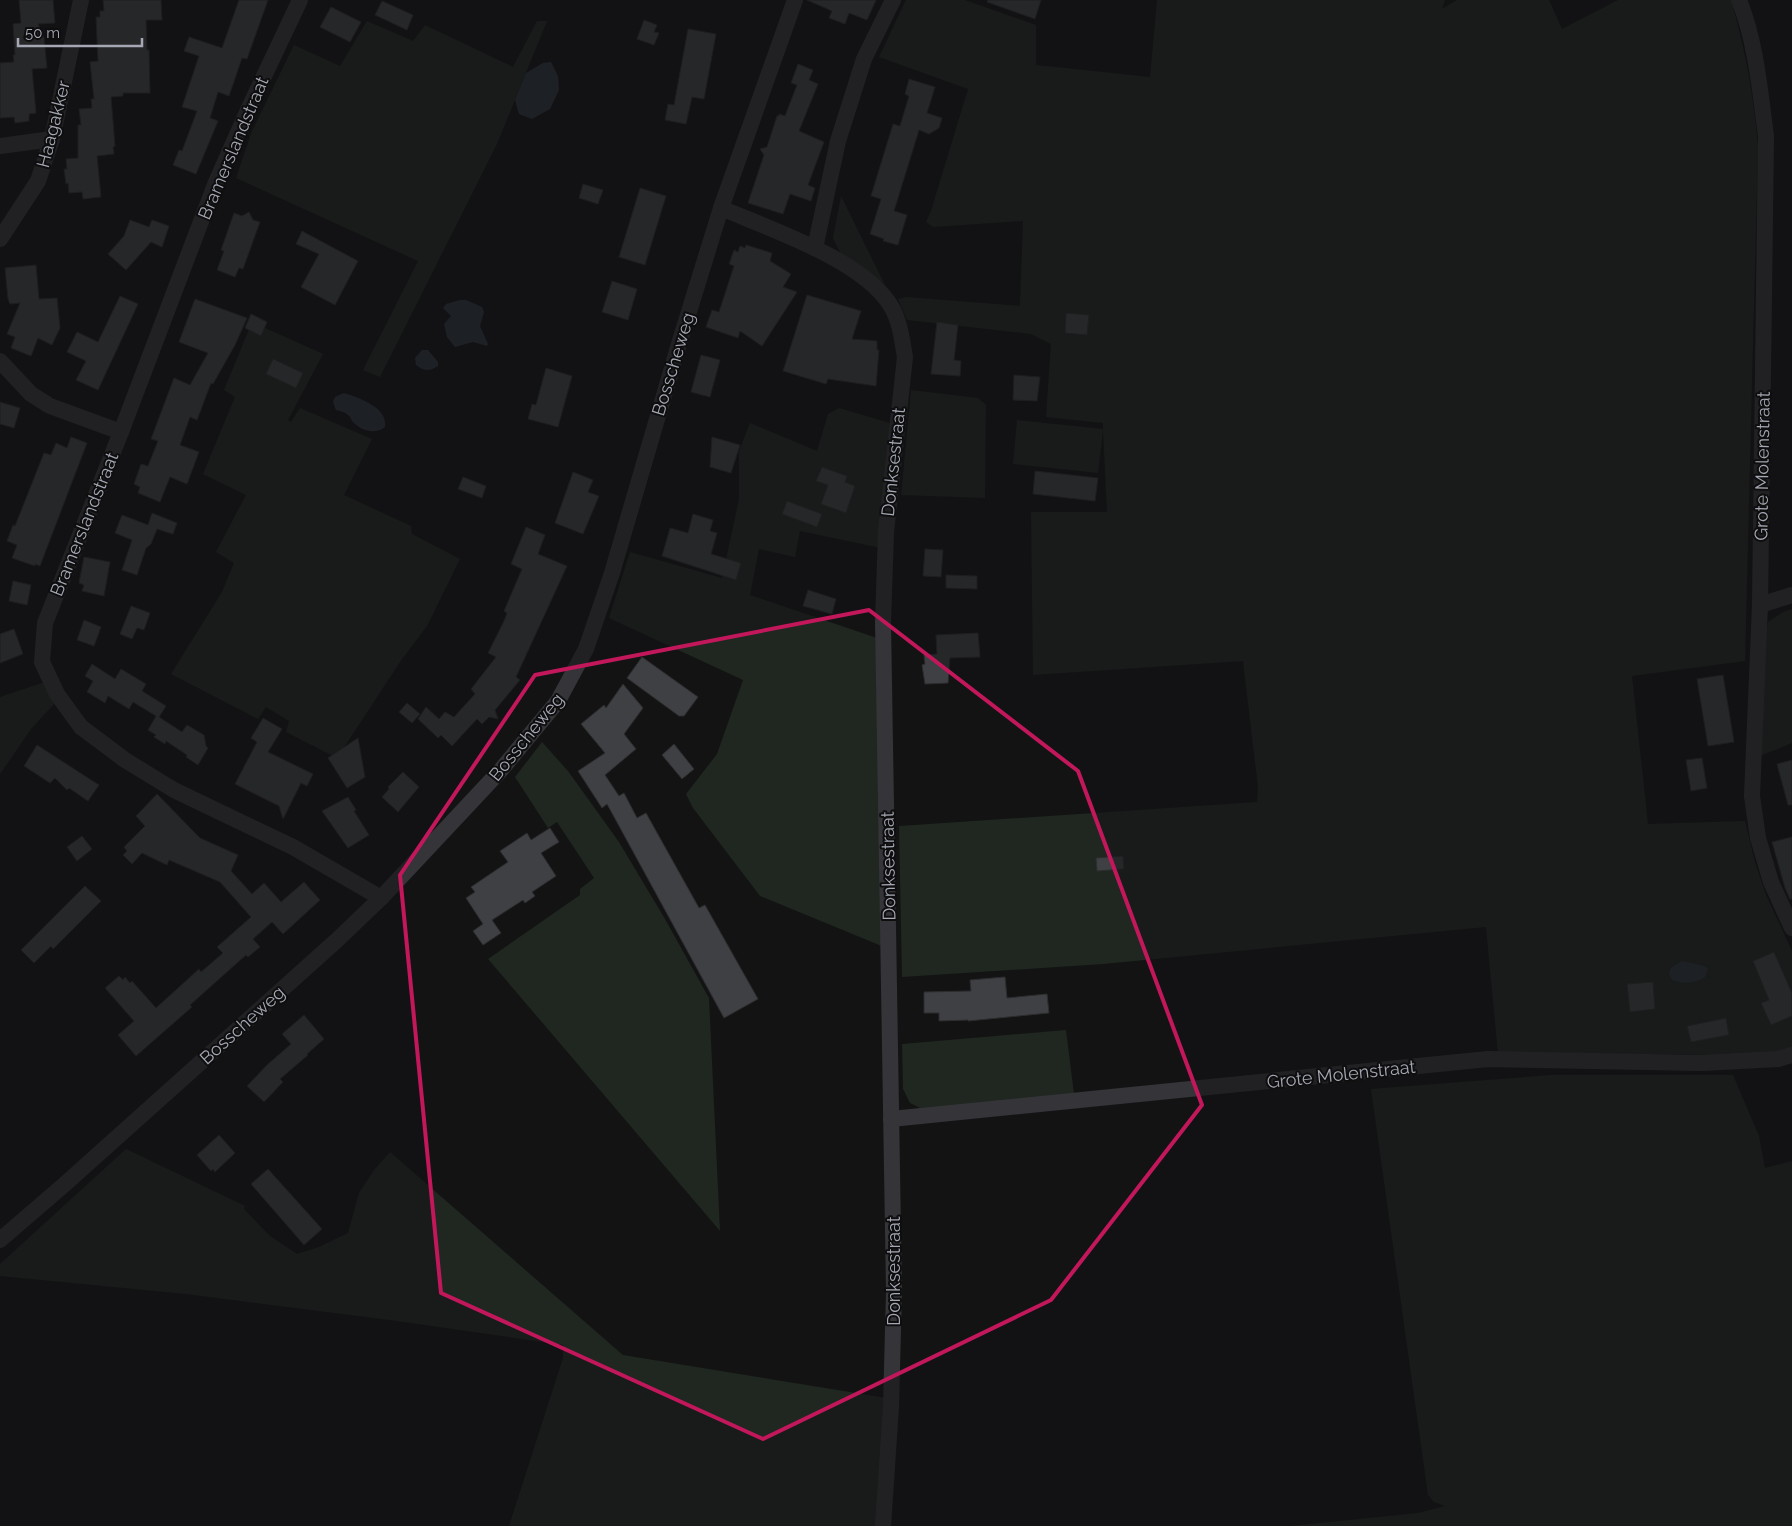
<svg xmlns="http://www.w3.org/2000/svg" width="1792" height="1526" viewBox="0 0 1792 1526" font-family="Raleway,sans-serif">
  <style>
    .green { fill: #1f2720 }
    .water { fill: #2b3239 }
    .building { fill: #3f4044; stroke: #2d2d30 }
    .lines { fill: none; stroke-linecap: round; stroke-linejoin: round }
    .minor { stroke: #343439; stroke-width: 16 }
    .marked { fill: none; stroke: #c2185b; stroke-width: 4; stroke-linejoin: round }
    .labels { text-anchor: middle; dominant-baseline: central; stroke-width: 4; stroke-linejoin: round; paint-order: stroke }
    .street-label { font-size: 18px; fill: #a5a8b4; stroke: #0e0e0f }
  </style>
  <rect width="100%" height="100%" fill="#131314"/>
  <g class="green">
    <path d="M906 0H965L1036 25V65L1150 77 1157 0H1445L1442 9 1457 0H1549L1562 29 1618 0H1731C1745 48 1754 97 1758 147L1745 661 1632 676 1648 824 1745 821 1755 862 1766 895 1792 951V1050L1736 1056 1678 1054H1498L1486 927 1103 964 902 977 899 826 1257 802 1258 787 1243 661 1033 675 1031 512H1107L1103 430 1098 473 1013 464 1017 420 1103 429V423L1046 417 1051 344 1031 334 907 320 898 299 906 297 1020 306 1023 221 933 227 926 222 931 211 968 89 879 57Z"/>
    <polygon points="367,21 413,41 425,25 513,67 537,21 547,21 497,144 380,377 363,370 418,261 236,178 252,131 294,45 340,66"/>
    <polygon points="841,196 885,285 874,276 844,260 833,238"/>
    <polygon points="252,322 323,354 288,420 291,422 300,408 372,439 344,495 411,526 412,534 460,559 427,626 402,659 337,758 286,732 289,721 266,707 258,719 171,674 222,592 234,563 216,552 246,495 203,474 235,397 224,390"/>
    <polygon points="911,390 978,398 986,405 985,498 901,495"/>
    <polygon points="839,408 890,423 881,548 800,531 795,557 759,549 750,595 880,639 884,947 760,896 693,808 686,794 717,754 743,680 609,618 630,552 722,578 739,499 739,451 750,423 817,451 828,414"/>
    <polygon points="1792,609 1792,743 1760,756 1764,651 1768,622 1783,612"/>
    <polygon points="45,682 54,704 31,729 0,774 0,697"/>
    <polygon points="542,742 568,771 619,842 665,919 709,998 720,1231 488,959 580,895 580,889 594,878 557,822 548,828 515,777"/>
    <polygon points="1066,1030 1074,1094 924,1110 910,1103 903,1089 902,1044"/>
    <polygon points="1550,1075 1733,1075 1759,1136 1765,1168 1792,1161 1792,1526 1290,1526 1418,1513 1445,1506 1434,1502 1428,1495 1371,1089"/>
    <polygon points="126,1149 245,1206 244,1209 270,1236 297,1254 319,1247 348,1233 359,1193 374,1170 390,1152 623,1355 887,1398 879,1526 509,1526 563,1358 563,1345 397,1321 186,1294 0,1276 0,1264"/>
  </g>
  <g class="water">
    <polygon points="551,62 558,76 559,90 550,109 532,119 519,114 515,100 526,73 543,63"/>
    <polygon points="460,300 466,300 482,307 484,312 480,326 488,344 487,346 473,342 455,347 447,337 444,324 451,316 443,308 446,304"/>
    <path d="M422 350H428L438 362V366C429 372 424 371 416 365L415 358Z"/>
    <path d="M344 393C359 398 388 407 385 427 375 435 361 431 352 421 351 419 350 416 348 415 345 412 340 411 336 410L333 402 335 397Z"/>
    <path d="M1682 961 1704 966 1708 969 1705 977C1693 984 1685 984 1672 980L1669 974 1671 968Z"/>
  </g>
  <g class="building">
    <polygon points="19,0 53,0 55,23 38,24 44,38 47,68 32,69 36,113 29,114 29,121 15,123 14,117 0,118 0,63 14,62 13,55 15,55 13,24 21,23"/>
    <polygon points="103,0 161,0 162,20 146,20 147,50 149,50 150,93 123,93 123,96 111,97 115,146 113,147 114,154 97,156 101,197 83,199 82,192 69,193 68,183 66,184 64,169 67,169 66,159 78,158 78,125 81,125 79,109 92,108 91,99 94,99 90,62 98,61 96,17 100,17 100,11 104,11"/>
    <polygon points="239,0 268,0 247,59 242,58 229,96 218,92 210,118 218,121 196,174 173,165 179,150 182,151 197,111 182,107 199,56 184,51 189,37 222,48"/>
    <polygon points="807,0 876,0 867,20 849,13 845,24 829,18 832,11"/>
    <polygon points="988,0 1041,0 1035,19 987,2"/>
    <polygon points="382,1 413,15 407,30 375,15"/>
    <polygon points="331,7 361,22 350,42 320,27"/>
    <polygon points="644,20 657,25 654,32 659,33 654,45 637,39"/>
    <polygon points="688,29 716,34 704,99 692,97 686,124 665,120 668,104 674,105"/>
    <polygon points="798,64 813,70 809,80 818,84 799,131 824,142 808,185 815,188 811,201 790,194 783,214 748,203 764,155 760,149 767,147 777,116 779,116 779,114 785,116 797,85 791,83"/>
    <polygon points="909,79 935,87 927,113 942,118 939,128 929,134 919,130 894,211 907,215 898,245 883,241 884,239 870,234 881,199 871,196 893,124 900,126 909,96 905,94"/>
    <polygon points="583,184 603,190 598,204 579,198"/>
    <polygon points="640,188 666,196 645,265 619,257"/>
    <polygon points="249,212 253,220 260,222 243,269 239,268 235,277 217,270 224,251 221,250 234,213 242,216"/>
    <polygon points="130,220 149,227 152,220 169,226 162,247 151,242 126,270 108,254 124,236"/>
    <polygon points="302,231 358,261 335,305 301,287 319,254 296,244"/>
    <polygon points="746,245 772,253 770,261 791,274 783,287 797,292 762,346 740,331 738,338 706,327 712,310 719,312 734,266 729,264 734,250 738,252 740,246 745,248"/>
    <polygon points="36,265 39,299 57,298 60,328 52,345 38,338 31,356 11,348 15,337 7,334 20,303 10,304 8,299 5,268"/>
    <polygon points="612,281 637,289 628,320 602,312"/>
    <polygon points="807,295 861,311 852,339 877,341 877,350 879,350 876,386 828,379 826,384 783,371"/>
    <polygon points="120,296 138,304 98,390 76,380 86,361 67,352 77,332 98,342"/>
    <polygon points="195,299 247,318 235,345 213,384 211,383 197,420 190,417 180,445 199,452 187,484 170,477 160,502 138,493 140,487 134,484 141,464 148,466 158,441 151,439 174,378 190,385 208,353 179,342"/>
    <polygon points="1066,313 1089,315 1087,335 1065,333"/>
    <polygon points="251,314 267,322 261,336 245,328"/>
    <polygon points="937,322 958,325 954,360 961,361 960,376 931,374"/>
    <polygon points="701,355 720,360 710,397 691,392"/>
    <polygon points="273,359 303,373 296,388 266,374"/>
    <polygon points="546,368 572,376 558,427 528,419 532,404 536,405"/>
    <polygon points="1014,375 1040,377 1037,401 1013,400"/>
    <polygon points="0,402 20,408 14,428 0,424"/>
    <polygon points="71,437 87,443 40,566 35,564 35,566 12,558 17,545 7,541 13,525 15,526 44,453 51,455 56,443 67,448"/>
    <polygon points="712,437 740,445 731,473 710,467"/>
    <polygon points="822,467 847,476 845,482 855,486 846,513 821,504 828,485 816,481"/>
    <polygon points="1035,471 1098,478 1095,501 1033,494"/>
    <polygon points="573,472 593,480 588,492 599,496 583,534 555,523"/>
    <polygon points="463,477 486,486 482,498 458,489"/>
    <polygon points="787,501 822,514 817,527 782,514"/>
    <polygon points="152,513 177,523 173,534 157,529 151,544 146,548 137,575 122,570 132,540 115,533 122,515 148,525"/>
    <polygon points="693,514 713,520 710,531 717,533 711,554 741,563 736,580 662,556 670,528 688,533"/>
    <polygon points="526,527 545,535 538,554 567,566 516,677 520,680 495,710 498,719 489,717 482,724 477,719 452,746 441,735 438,738 418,719 426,707 439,719 445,712 454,717 475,694 471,689 496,657 488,653 504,621 507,613 504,611 522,569 511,564"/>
    <polygon points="925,549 943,550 941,577 923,576"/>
    <polygon points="84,557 110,562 104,596 82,591 84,585 79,583"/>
    <polygon points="946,575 977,576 977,589 946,588"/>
    <polygon points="13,581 31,585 27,605 9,601"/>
    <polygon points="808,590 836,599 832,614 803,606"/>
    <polygon points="131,606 150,613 144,630 137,628 132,639 120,634"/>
    <polygon points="84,620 101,627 94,646 77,640"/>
    <polygon points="14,629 23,654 0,663 0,634"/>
    <polygon points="978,633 980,657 950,658 948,683 925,684 922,665 925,664 924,655 937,654 936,635"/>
    <polygon points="642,657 698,697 684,716 679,716 627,678"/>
    <polygon points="92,664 115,679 121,669 146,684 142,691 166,706 159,717 182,732 187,725 204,735 206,746 208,748 198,765 186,757 187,755 166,741 165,744 154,737 156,735 148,730 156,716 133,702 129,709 108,696 105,703 87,692 93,681 85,676"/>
    <polygon points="1723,675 1734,742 1708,746 1697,679"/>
    <polygon points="623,684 643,708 624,734 636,749 605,775 619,796 624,793 637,818 646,813 699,908 705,905 758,999 724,1018 607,804 602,808 578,771 605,753 581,724 604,705 606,708"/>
    <polygon points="407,703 420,714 412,723 399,712"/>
    <polygon points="263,718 282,729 268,752 313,774 307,786 301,783 283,819 279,806 235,784 257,742 251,738"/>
    <polygon points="358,738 365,777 347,788 328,758"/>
    <polygon points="674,744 694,769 682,779 662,755"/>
    <polygon points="37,745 99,785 88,801 69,788 67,790 55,778 50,783 24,766"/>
    <polygon points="1702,758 1707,788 1691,791 1686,760"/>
    <polygon points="1792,760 1792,805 1788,805 1777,764"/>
    <polygon points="403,772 419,787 398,812 382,797 389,789 388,787"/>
    <polygon points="157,794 200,838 238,855 231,871 252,894 264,883 281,902 304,882 320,900 283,934 272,922 253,939 260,947 248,957 246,955 190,1005 192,1007 136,1056 118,1035 134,1021 105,988 119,976 123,980 125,977 130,983 132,981 156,1008 199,969 201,972 223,953 217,947 251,917 220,882 169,860 167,865 142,853 132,864 123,855 127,851 124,847 145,826 136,816"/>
    <polygon points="348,797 356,810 354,811 369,835 348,848 322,811"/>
    <polygon points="550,828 559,842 541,853 556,876 532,892 535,896 525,903 523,900 492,920 501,933 483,945 473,931 483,924 466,898 475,892 471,887 508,862 500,851 527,833 531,840"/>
    <polygon points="82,836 92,849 77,861 67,847"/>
    <polygon points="1792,837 1792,899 1790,899 1785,888 1772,842"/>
    <polygon points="1123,856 1124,869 1097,871 1096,858"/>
    <polygon points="85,886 101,901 53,949 51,946 34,963 21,950"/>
    <polygon points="1774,952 1792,993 1792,1016 1771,1025 1761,1003 1769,1000 1753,961"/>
    <polygon points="1005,977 1007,998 1047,994 1049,1013 968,1021 968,1020 939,1021 939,1013 924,1013 924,992 971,991 970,980"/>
    <polygon points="1653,982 1655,1009 1630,1012 1627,984"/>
    <polygon points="304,1015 324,1039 307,1054 308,1055 280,1079 283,1082 264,1102 247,1086 267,1065 291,1044 282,1034"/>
    <polygon points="1726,1018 1729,1035 1691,1042 1687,1026"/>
    <polygon points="219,1135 235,1153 215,1172 213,1169 211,1171 197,1155"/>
    <polygon points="268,1169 322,1229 304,1245 251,1184"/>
  </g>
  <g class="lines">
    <g class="minor">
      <polyline points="300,0 248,110 216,182 121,432 45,623 42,662 57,694 81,727 125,760 174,790 293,847 381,898"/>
      <path d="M1739 0C1756 42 1760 91 1766 136L1760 605 1752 796 1758 838 1771 882 1792 928"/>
      <polyline points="0,146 52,139"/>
      <path d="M721 208C770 229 863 260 891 306 900 321 902 340 905 357L886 532 883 622 894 1291 891 1407 883 1526"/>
      <polyline points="0,239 38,181 52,139 81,0"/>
      <polyline points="815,248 838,141 864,59 893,0"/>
      <polyline points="0,361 31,394 50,406 121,432"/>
      <polyline points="1760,605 1792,595"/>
      <polyline points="891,1119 1488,1059 1702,1063 1778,1059 1792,1055"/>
      <polyline points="0,1240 65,1184 336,941 381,898 500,771 558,701 586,649 612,573 679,344 721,208 795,0"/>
    </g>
  </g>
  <path d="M0 0H1792V1526H0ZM869 610 1078 771 1202 1105 1051 1300 763 1439 441 1293 400 875 535 675Z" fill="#131314" fill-opacity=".55" fill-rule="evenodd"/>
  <path class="marked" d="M869 610 1078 771 1202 1105 1051 1300 763 1439 441 1293 400 875 535 675Z"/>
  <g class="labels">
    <g class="street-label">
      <text transform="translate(53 124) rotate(-76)">Haagakker</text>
      <text transform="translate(233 148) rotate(-67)">Bramerslandstraat</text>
      <text transform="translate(673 364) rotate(-73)">Bosscheweg</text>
      <text transform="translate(893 462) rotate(-84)">Donksestraat</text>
      <text transform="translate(1762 466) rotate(-89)">Grote Molenstraat</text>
      <text transform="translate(84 524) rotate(-68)">Bramerslandstraat</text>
      <text transform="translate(526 737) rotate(-51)">Bosscheweg</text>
      <text transform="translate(888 866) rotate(-91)">Donksestraat</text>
      <text transform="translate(242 1025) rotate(-42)">Bosscheweg</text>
      <text transform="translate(1341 1074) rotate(-6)">Grote Molenstraat</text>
      <text transform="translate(893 1271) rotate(-90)">Donksestraat</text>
    </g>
  </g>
  <path d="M18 38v8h124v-8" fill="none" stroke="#a5a8b4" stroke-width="2.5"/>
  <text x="25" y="38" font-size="15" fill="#a5a8b4" stroke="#0e0e0f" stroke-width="4" paint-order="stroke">50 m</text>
</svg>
